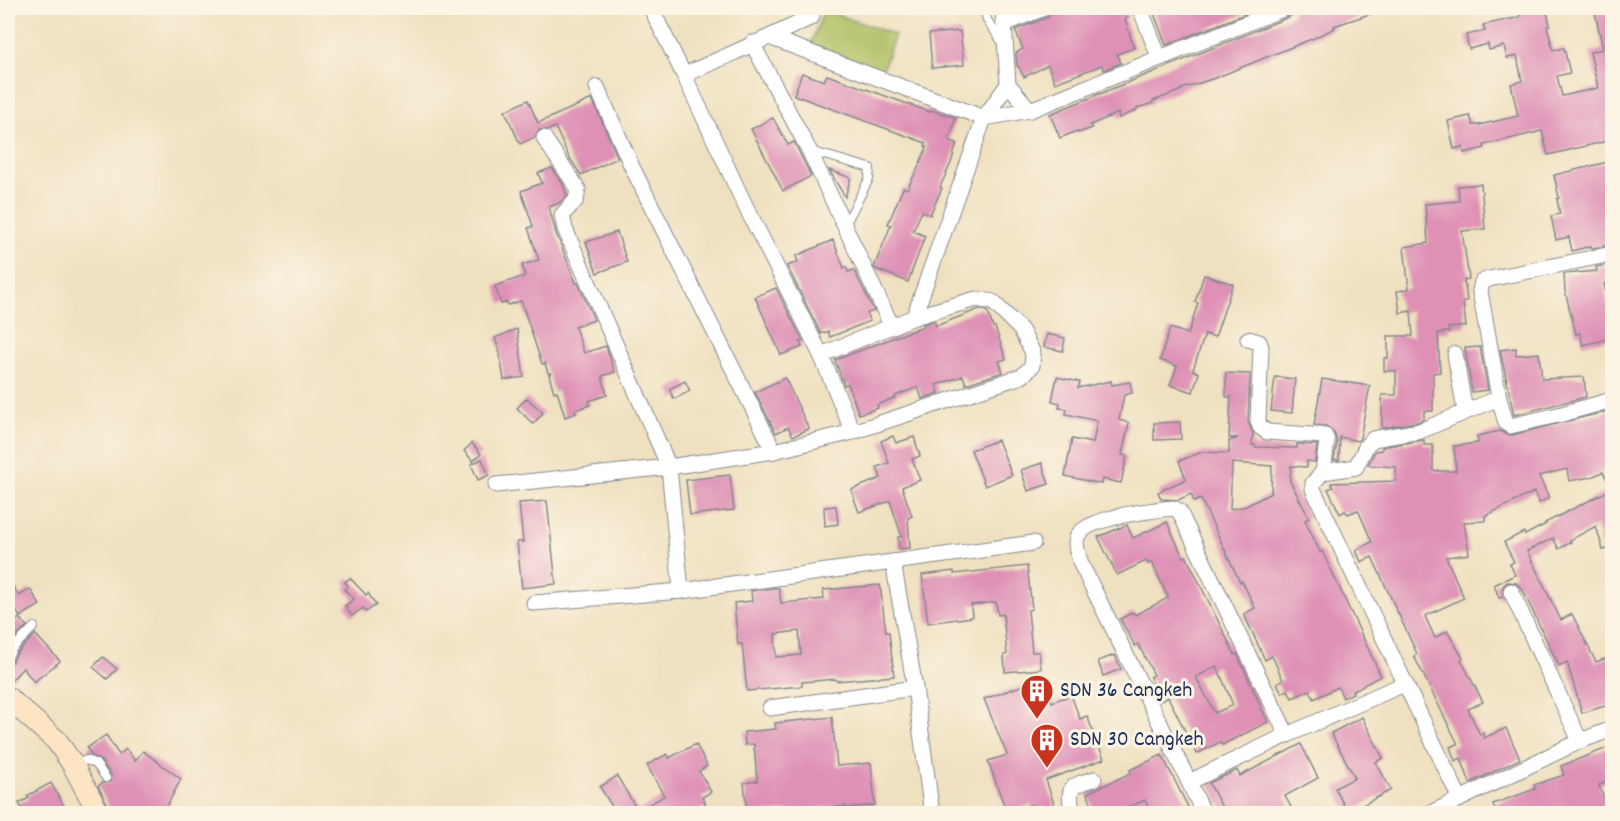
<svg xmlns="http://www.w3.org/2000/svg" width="1620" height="821" viewBox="0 0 1620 821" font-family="Dekko,sans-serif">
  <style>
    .green { fill: #afbe61; stroke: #657660; stroke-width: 1.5 }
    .building { fill: #de90b5; fill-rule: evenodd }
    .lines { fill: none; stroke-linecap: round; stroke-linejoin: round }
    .lane-casing { stroke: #85888e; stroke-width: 10 }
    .street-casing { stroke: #85888e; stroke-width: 17 }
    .secondary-casing { stroke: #85888e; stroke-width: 23 }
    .lane { stroke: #fff; stroke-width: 8 }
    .street { stroke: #fff; stroke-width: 15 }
    .secondary { stroke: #fde5c4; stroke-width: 21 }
    .labels { text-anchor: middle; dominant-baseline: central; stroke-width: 6; stroke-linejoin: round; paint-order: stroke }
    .poi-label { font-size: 22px; fill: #1b2f5e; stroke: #fcf5e5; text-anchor: start }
  </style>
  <rect width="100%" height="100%" fill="#fcf5e5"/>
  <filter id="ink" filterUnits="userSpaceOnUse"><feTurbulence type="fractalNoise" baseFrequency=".0167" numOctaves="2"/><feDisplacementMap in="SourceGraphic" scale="12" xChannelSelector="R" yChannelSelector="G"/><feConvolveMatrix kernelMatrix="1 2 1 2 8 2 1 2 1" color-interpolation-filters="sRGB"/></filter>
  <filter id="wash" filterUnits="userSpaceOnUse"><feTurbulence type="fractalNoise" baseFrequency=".008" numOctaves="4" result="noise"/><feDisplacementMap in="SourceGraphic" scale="24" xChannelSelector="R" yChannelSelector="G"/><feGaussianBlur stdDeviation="1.35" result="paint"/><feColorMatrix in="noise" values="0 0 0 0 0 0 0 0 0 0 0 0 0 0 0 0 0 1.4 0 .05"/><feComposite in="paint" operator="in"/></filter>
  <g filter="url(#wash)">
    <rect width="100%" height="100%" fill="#efe0bf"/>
    <polygon class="green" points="824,10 895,35 882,71 810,46"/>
    <g id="blocks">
      <g class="building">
        <polygon points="1063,8 1124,8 1128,17 1125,19 1134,48 1117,54 1121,63 1104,70 1102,65 1055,83 1048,65 1024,77 1019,67 1017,66 1016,53 1023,49 1015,30 1048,17 1053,12"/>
        <polygon points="1152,8 1260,8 1166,45"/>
        <polygon points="1294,8 1381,8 1382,10 1334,26 1335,28 1314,38 1215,78 1181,89 1182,90 1153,101 1153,103 1137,108 1137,110 1119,118 1118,113 1090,125 1092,128 1078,133 1077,131 1060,138 1050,114 1289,17 1293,14"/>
        <polygon points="1517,8 1546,8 1550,25 1547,26 1553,50 1564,48 1570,73 1557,76 1562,96 1598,88 1590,52 1603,49 1594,8 1612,8 1612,140 1548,155 1542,131 1484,145 1485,148 1464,153 1463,147 1454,149 1448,121 1470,116 1473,125 1479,125 1518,116 1511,84 1522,81 1517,56 1507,58 1504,46 1489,50 1488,44 1469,49 1466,35 1485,31 1483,25 1520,17"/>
        <polygon points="960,31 964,65 932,68 929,34"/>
        <polygon points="802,73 824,81 827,75 930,112 931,110 956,118 949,140 957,143 951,163 940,187 942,188 930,215 922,211 913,231 925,236 908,282 876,269 874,267 891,225 888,224 903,188 907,189 917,170 927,147 925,146 926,143 794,95"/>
        <polygon points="592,99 618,158 581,175 569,157 555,127 549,130 539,130 535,137 520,144 505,111 528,100 538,123"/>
        <polygon points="773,118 788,145 794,142 811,176 783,191 751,129"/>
        <polygon points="1612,161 1612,245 1592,248 1591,246 1572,251 1569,237 1556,240 1551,216 1560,214 1557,199 1559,198 1554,175"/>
        <polygon points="552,168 563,184 567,196 559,203 549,207 556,233 576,283 578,283 594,320 575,327 584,353 606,346 615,372 602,376 607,395 589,401 590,405 575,410 576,413 565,417 557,391 554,392 549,375 551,373 548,373 545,363 542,364 521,301 508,305 507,302 501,304 495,286 525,276 522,265 539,260 528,228 533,226 521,191 542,183 538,173"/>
        <polygon points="829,170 851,178 845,197"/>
        <polygon points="1481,184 1485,229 1462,231 1469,279 1464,280 1467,301 1463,302 1466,326 1448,328 1449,332 1438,333 1440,372 1433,373 1433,411 1424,411 1424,419 1417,422 1382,428 1382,395 1396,395 1396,371 1384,371 1384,358 1388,358 1388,336 1413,336 1411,311 1400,313 1397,291 1409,289 1404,247 1428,243 1425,204 1459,201 1458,186"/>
        <polygon points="617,232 627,262 597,273 586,242"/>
        <polygon points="833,240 844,268 846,267 848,272 854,270 874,311 867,313 870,321 830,337 828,331 821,334 787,266 798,262 796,256"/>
        <polygon points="1612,264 1612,282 1604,284 1612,319 1612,338 1583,345 1580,333 1576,334 1565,291 1564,274 1597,271 1596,267"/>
        <polygon points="1204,275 1233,284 1215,337 1205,334 1193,370 1199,373 1193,392 1170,385 1177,366 1160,360 1170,328 1188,334 1198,303 1195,302"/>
        <polygon points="776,288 803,341 800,342 802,347 781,355 755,297"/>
        <polygon points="979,309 987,311 993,327 995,327 1006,359 999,361 1003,372 966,384 963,376 936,385 939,393 922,399 918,387 895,396 895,398 877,405 878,408 859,414 848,384 844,385 835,360 924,326 923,324 934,321 936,326"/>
        <polygon points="517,329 524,377 504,380 499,350 495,338"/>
        <polygon points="1047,334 1065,338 1063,351 1044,347"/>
        <polygon points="1480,347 1488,390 1472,392 1465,348"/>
        <polygon points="1516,348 1516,355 1539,353 1542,379 1584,377 1586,397 1514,415 1500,350"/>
        <path d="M1226 373 1250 374 1248 421 1253 433 1252 445H1255V447L1297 448V444L1317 445 1315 462 1307 461V467L1291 466 1290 481 1309 518 1305 520 1320 552 1322 551 1381 676 1352 691 1353 693 1343 698 1338 687 1314 699 1310 690 1292 698 1288 690 1282 693 1277 683 1283 680 1272 656 1265 660 1244 614 1255 608 1242 581 1240 582 1201 499 1194 502 1191 494 1178 500 1161 499 1158 492 1186 479 1179 461 1202 452 1229 453V441L1238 438H1229L1231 397H1226ZM1232 463 1272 466 1271 493 1246 506 1230 509Z"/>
        <polygon points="1057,377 1080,382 1078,388 1111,381 1112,385 1130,382 1132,393 1124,395 1119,420 1129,423 1122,455 1127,456 1121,483 1102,479 1101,484 1065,476 1072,439 1093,443 1097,421 1066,414 1067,409 1059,408 1060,403 1052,401"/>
        <polygon points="1275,377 1295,379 1292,413 1271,411"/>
        <polygon points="785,378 809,429 793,436 788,427 776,433 755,392"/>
        <polygon points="1322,379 1370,386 1360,438 1358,441 1340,437 1339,460 1334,460 1337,442 1334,432 1326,426 1314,425"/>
        <polygon points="685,381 690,391 674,399 669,389"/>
        <polygon points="527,398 543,413 533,424 517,408"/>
        <polygon points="1612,410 1612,548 1603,550 1596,526 1570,540 1571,542 1559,549 1553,538 1527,551 1561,620 1572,614 1596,662 1612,656 1612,704 1582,713 1567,662 1559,666 1522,589 1516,583 1507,582 1503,586 1503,597 1499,598 1494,585 1515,575 1510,564 1514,562 1504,542 1524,532 1525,535 1546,524 1545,523 1612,489 1603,472 1591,477 1569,481 1567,469 1539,476 1549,498 1539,503 1534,492 1485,516 1485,521 1464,522 1469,554 1446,557 1464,598 1425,616 1435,638 1447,631 1463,658 1461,660 1483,702 1468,709 1480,735 1483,733 1484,738 1506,728 1520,759 1470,783 1461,758 1455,761 1450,747 1458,744 1414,656 1417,654 1372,557 1361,562 1356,550 1372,542 1358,510 1348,514 1345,511 1340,514 1328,489 1333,487 1331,483 1396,481 1396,467 1368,465 1375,451 1382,450 1382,447 1424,440 1424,445 1433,445 1433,471 1456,471 1454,446 1478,443 1477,436 1500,431 1508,435 1512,435"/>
        <polygon points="1180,422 1181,439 1154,440 1154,423"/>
        <polygon points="893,436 896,443 914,437 920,456 912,459 920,480 902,487 912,516 908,518 910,548 899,549 898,537 902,537 890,501 859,512 851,490 881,478 877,467 889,463 881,441"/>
        <polygon points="998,440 1012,475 985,486 971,450"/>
        <polygon points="472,443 481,454 473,461 464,451"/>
        <polygon points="482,459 489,475 478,480 471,464"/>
        <polygon points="1042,463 1049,484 1028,491 1021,470"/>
        <polygon points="730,475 734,510 690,515 686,480"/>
        <polygon points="547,501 556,584 522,588 517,542 523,542 519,503"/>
        <polygon points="836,506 838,524 825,526 824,507"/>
        <path d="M1167 522 1183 557 1186 556 1235 655 1237 654 1268 722 1222 745 1220 742 1197 754 1168 697 1161 701 1150 677 1154 675 1138 644 1135 646 1120 619 1133 612 1135 615 1168 598 1152 562 1148 564 1146 561 1117 575 1098 537 1127 525 1133 538ZM1217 666 1233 705 1215 713 1196 677Z"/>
        <polygon points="1027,566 1032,609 1028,610 1032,652 1039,652 1041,669 1005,672 1004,655 1007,654 1003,614 998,615 996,602 971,605 972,617 928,623 922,575 954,571 954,574"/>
        <polygon points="8,578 19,596 30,589 40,605 20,617 8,597"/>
        <polygon points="350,578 366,595 368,593 376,605 366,612 363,608 352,616 345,606 354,599 344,589 348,586 345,582"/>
        <path d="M880 585 886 632H889L894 676 836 681V679L802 682V686L747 691 742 644H738L734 603 752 601 751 591 773 588H779L781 603 824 599 823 590ZM799 631 801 655 776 657 775 634Z"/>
        <polygon points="19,618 27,626 8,645 8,629"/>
        <polygon points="35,634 60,661 34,682 23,668 8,684 8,663 12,662 17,653"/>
        <polygon points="1115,655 1121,669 1103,676 1098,661"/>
        <polygon points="103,657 117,669 107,679 93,667"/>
        <polygon points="1044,678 1052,702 1071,695 1080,719 1087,716 1104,759 1046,780 1057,813 1034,813 1031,805 1007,813 988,761 1007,755 984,699"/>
        <polygon points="832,717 837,766 871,763 875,805 846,808 845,806 769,813 747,813 744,783 757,781 754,744 745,745 744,732 776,729 775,723"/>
        <polygon points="1362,717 1383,758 1376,762 1391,790 1348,813 1335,788 1355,778 1331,733"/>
        <polygon points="106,735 119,755 126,749 135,761 143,751 181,779 163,813 112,813 98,786 102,783 110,782 111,775 101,761 92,756 87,748"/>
        <polygon points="696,744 707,766 699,771 711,792 702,797 707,807 695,813 616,813 600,787 617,776 638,811 664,796 647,765 667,754 669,758"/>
        <polygon points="1301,744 1318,778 1285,796 1294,813 1225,813 1209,783 1237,770 1240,776"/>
        <polygon points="1612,746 1612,780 1599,785 1609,813 1496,813 1493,804 1535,789 1534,785 1564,775 1561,766"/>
        <polygon points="1162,755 1188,807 1176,813 1151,813 1145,800 1119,811 1117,807 1103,813 1096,813 1087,793 1131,773 1130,770"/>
        <polygon points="51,783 68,813 25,813 19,803 29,798 27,796"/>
      </g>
    </g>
  </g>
  <g filter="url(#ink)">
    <use href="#blocks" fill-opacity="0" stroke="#85888e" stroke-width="1.5"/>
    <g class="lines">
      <g class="lane-casing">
        <g id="lane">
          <polyline points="984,8 987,20 1002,42"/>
          <polyline points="810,151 870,168 869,179 845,225"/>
          <polyline points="8,657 12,649 34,627"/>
          <polyline points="75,764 87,760 96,764 106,778"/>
        </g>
      </g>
      <g class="street-casing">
        <g id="street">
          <polyline points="651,8 684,75"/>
          <polyline points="1003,8 1008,84 1030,110 1285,8"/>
          <polyline points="1140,8 1159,57"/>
          <polyline points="1004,24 1044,8"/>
          <polygon points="769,37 984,118 914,317 821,355 744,203 684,75"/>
          <polyline points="769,37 812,17"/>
          <polyline points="752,43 809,150 892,327"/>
          <polyline points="1008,84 984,118 1030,110"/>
          <polyline points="544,138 578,189 576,200 562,215 565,229 669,467 681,591"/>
          <polyline points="1248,339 1259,342 1261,347 1258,421 1260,427 1267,432 1325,436 1327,441 1323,472 1356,467 1367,445 1373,439 1420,431 1499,398 1480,291 1482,282 1489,279 1612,254"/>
          <polyline points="1455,354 1465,411"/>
          <polyline points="821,355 853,432"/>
          <polyline points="1499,398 1506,423 1510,426 1562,414 1612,400"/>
          <polyline points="774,451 853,432 1022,376 1032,366 1033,353 1021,330 993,302 976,299 914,317"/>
          <polyline points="1323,472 1313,483 1313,489 1460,799"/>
          <polyline points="496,485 669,467 774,451 632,167 597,87"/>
          <polyline points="893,562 1033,543"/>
          <polyline points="1511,591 1580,741"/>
          <polyline points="534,603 681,591 893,562 915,688 932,814"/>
          <polyline points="770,708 915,688"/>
          <path d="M1189 782 1081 564C1079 556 1074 546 1077 537 1086 517 1153 510 1173 508L1179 511 1287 735"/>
          <path d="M1072 814C1069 786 1067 787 1094 779"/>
          <polyline points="1204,814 1189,782 1287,735 1404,684"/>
          <polyline points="1429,814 1580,741 1612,729"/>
        </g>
      </g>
      <g class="secondary-casing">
        <polyline id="secondary" points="8,698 57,741 73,765 99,814"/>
      </g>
      <use href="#lane" class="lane"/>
      <use href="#street" class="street"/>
      <use href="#secondary" class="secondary"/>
    </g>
  </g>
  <defs>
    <g id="building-pin" transform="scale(1.725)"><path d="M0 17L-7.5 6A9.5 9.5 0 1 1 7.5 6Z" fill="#c8321e" stroke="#fcf5e5"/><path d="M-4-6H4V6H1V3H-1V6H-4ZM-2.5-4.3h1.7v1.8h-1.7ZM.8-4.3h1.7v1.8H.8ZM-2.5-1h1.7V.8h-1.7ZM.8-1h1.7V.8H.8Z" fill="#fff"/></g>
  </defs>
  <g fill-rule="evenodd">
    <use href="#building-pin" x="1037" y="691"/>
    <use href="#building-pin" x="1047" y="740"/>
  </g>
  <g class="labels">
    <g class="poi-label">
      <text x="1060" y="691">SDN 36 Cangkeh</text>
      <text x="1070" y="740">SDN 30 Cangkeh</text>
    </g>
  </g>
  <rect width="1620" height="821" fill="none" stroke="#fcf5e5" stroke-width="30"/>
</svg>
